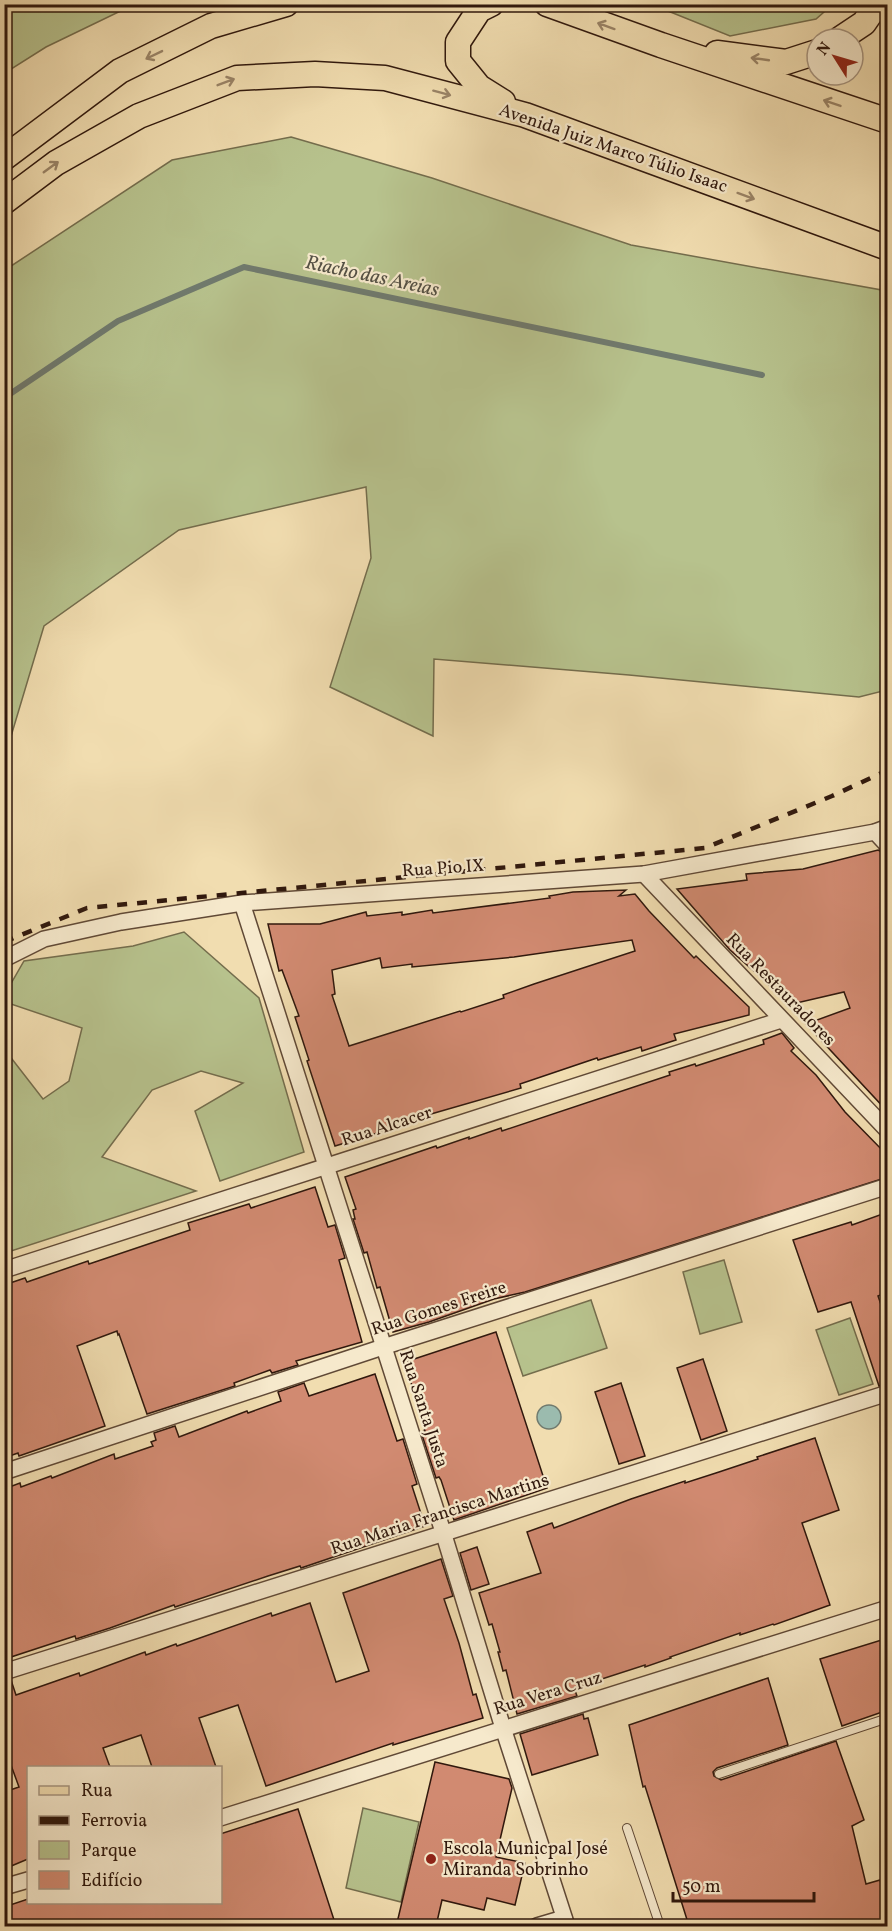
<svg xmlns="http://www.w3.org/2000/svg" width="892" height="1931" viewBox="0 0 892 1931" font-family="Vollkorn,serif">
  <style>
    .green { fill: #b7c28d; stroke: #746d4d; stroke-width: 1.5 }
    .water { fill: #9bbbae; stroke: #707a6e; stroke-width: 1.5 }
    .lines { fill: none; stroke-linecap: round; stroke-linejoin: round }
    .stream { stroke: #707a6e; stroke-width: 6 }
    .building { fill: #d18a71; stroke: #30180d; stroke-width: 1.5; fill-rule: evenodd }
    .lane-casing { stroke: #604936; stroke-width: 10 }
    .street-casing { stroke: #604936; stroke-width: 18 }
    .primary-casing { stroke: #30180d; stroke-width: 27 }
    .lane { stroke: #f6e9cc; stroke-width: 8 }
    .street { stroke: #f6e9cc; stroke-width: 15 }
    .primary { stroke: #f1ddb0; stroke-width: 24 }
    .rail { stroke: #30180d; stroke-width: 4.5; stroke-dasharray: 10 10; stroke-linecap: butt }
    .oneway { stroke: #9a8467 }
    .poi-dot { fill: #8f2418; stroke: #f6e9cc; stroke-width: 2 }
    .labels { text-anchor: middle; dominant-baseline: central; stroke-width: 4.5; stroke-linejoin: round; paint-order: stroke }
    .street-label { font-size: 18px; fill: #30180d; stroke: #f6e9cc }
    .poi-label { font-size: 18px; fill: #30180d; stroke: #f6e9cc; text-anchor: start }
    .water-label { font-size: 20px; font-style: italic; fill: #555145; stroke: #f6e9cc }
  </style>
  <rect width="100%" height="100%" fill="#f1ddb0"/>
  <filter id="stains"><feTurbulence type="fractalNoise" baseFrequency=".00333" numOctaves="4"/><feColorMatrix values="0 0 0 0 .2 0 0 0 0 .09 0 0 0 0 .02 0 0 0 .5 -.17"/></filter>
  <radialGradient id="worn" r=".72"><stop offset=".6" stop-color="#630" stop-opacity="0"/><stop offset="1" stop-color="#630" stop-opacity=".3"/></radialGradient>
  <g class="green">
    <polygon points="5,4 133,4 133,5 46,47 5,73"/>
    <polygon points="653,5 832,5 816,19 730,36"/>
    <polygon points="291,137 432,178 631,245 887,291 887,690 859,697 629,675 434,659 433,736 330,687 371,558 366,487 179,530 44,626 9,743 5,746 5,270 172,160"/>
    <polygon points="184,932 259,998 304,1152 220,1181 195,1111 243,1083 201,1071 152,1090 102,1157 196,1191 5,1253 5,1050 43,1099 69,1081 82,1028 5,1002 5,994 24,961 133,946"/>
    <polygon points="724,1260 742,1322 700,1334 683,1272"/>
    <polygon points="591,1300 607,1348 523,1376 507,1328"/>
    <polygon points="850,1318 873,1384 839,1395 816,1330"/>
    <polygon points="363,1808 419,1822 401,1902 346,1888"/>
  </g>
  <circle class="water" cx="549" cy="1417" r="12"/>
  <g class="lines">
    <polyline class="stream" points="4,398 118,321 244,267 762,375"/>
  </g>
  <g class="building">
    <polygon points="878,850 888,855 888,1112 806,1024 850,1008 844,992 788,1005 764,980 730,950 677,889 747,880 746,874 803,869"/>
    <path d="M626 890 619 896 635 894 649 911 694 958 696 956 749 1007V1015L674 1034 676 1040 642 1051 641 1047 598 1060 597 1058 520 1084 521 1088 431 1114 397 1127 335 1146 307 1061 309 1060 295 1017 299 1016 282 970 279 971 268 924H320L366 912 367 916 402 912V915L432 910 433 913 550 898 549 896 573 892ZM632 940 635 951 534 984 503 995 504 998 461 1012 460 1011 349 1046 332 995 335 994 332 970 380 958 382 968 412 964V967L514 957Z"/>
    <polygon points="782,1033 794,1048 791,1051 816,1075 845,1112 888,1156 888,1177 525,1292 494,1299 429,1322 393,1332 380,1287 377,1288 367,1252 364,1253 353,1219 355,1219 353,1210 356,1209 345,1177 436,1146 437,1148 469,1137 469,1139 501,1128 502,1131 670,1075 669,1072 695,1064 696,1066 764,1044 763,1040"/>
    <polygon points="315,1187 328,1227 335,1225 345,1258 339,1260 362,1342 296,1361 298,1365 272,1373 270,1370 234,1383 235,1386 147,1414 119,1334 118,1335 117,1331 77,1346 105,1426 19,1456 18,1453 4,1458 4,1285 25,1278 27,1282 88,1261 89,1264 190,1230 188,1223 249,1204 251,1208"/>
    <polygon points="888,1212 888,1292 878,1296 888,1325 888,1384 879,1386 851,1302 818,1312 793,1240 851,1222 852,1225"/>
    <polygon points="496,1332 547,1488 454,1520 441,1480 439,1477 436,1478 421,1432 425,1431 405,1362"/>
    <polygon points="703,1359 727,1431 701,1440 677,1368"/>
    <polygon points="375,1374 397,1441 403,1439 417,1484 412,1486 425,1526 301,1568 300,1566 268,1576 175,1607 174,1605 110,1628 76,1639 75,1636 11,1657 4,1638 4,1489 20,1483 21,1487 51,1476 52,1478 114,1454 115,1459 153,1446 151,1442 156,1440 154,1433 175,1426 179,1437 247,1411 248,1413 281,1401 278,1392 304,1383 309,1396"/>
    <polygon points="621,1383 645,1456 619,1464 595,1392"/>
    <polygon points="815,1438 839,1510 802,1523 830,1605 774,1625 773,1624 740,1635 740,1633 670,1657 671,1658 645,1667 645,1665 574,1688 577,1696 517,1714 506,1670 503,1671 498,1652 500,1652 492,1624 489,1625 479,1593 541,1573 527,1532 552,1523 554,1528 631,1499 685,1481 685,1483 719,1472 758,1459 757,1457"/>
    <polygon points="477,1547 489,1584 471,1590 460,1553"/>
    <polygon points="441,1559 453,1596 444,1599 459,1643 473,1695 476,1694 483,1718 393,1745 393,1743 266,1786 238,1705 199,1718 216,1767 152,1767 141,1735 103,1748 110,1767 28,1767 28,1859 4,1869 4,1792 19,1787 4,1746 4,1681 11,1680 16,1695 79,1673 80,1676 145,1652 146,1655 176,1644 177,1646 271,1613 272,1616 310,1603 336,1682 369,1671 343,1593"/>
    <polygon points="888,1638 888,1710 842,1726 820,1659"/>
    <polygon points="768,1678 788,1745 717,1768 713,1772 714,1776 721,1780 836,1741 864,1820 852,1826 866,1884 880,1880 888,1906 888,1926 689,1926 645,1786 643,1787 629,1725"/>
    <polygon points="583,1714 584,1719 588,1718 598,1755 532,1775 520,1734"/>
    <polygon points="435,1762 509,1779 512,1788 496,1857 525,1863 515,1905 487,1898 484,1910 442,1900 436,1926 414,1926 397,1923"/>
    <polygon points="298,1809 336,1926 4,1926 4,1907 28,1899 28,1902 220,1902 220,1834"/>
  </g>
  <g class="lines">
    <g class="lane-casing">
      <g id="lane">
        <polyline points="719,1774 888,1718"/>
        <polyline points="627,1828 660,1926"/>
      </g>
    </g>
    <g class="street-casing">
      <g id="street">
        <polyline points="875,832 888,846"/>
        <polyline points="644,874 888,1131"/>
        <polyline points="242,903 444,1535 503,1728 567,1926"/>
        <polyline points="4,959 44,939 121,922 242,903 644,874 875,832 888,827"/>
        <polyline points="4,1270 781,1020"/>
        <polyline points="4,1472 383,1347 888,1186"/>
        <polyline points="4,1672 888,1393"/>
        <polyline points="220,1818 888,1608"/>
        <polyline points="4,1887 28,1880"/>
        <polyline points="537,1926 564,1918"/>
      </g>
    </g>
    <g class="primary-casing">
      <g id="primary">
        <polyline points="491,4 479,10 458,42 458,61 479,87 503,102"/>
        <polyline points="547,4 661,45 888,121"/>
        <polyline points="840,39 864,23 877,4"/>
        <polyline points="717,53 786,62 817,52"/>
        <polyline points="4,158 120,71 211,26 286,4"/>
        <polyline points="4,202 56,163 139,116 237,78 315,74 385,78 525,115 888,248"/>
      </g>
    </g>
    <use href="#lane" class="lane"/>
    <use href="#street" class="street"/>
    <use href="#primary" class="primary"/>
    <polyline class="rail" points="4,942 87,908 705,848 832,796 888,770"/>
  </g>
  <defs><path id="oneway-shaft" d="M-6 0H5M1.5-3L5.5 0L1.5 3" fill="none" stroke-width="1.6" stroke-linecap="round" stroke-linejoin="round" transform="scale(1.5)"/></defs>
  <g class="oneway">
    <use href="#oneway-shaft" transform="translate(606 26) rotate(-160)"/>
    <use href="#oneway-shaft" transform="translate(154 55) rotate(154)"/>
    <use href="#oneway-shaft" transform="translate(760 59) rotate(-172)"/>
    <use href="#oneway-shaft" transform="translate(226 82) rotate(-21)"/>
    <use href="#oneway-shaft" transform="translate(442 93) rotate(15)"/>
    <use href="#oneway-shaft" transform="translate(832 103) rotate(-161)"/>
    <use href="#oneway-shaft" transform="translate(51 167) rotate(-36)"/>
    <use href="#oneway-shaft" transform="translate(746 196) rotate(20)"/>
  </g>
  <circle class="poi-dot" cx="431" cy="1859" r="6"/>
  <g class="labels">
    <g class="street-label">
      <text transform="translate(613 149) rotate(19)">Avenida Juiz Marco Túlio Isaac</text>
      <text transform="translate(443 869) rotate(-4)">Rua Pio IX</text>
      <text transform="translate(780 990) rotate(46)">Rua Restauradores</text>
      <text transform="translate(387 1127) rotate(-18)">Rua Alcacer</text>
      <text transform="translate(439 1309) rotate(-18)">Rua Gomes Freire</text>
      <text transform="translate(423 1409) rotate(72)">Rua Santa Justa</text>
      <text transform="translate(440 1515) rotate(-18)">Rua Maria Francisca Martins</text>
      <text transform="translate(548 1694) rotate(-17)">Rua Vera Cruz</text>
    </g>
    <g class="poi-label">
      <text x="443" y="1849">Escola Municpal José<tspan x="443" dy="21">Miranda Sobrinho</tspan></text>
    </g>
    <g class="water-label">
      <text transform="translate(372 277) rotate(12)">Riacho das Areias</text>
    </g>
  </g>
  <rect width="892" height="1931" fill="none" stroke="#f1ddb0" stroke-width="24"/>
  <rect x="6" y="6" width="880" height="1919" fill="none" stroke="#30180d" stroke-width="3"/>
  <rect x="12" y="12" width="868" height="1907" fill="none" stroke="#30180d" stroke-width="1.5"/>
  <rect x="27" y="1766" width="195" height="138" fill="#f6e9cc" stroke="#a79580" stroke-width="1.5"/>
  <rect x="39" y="1786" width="30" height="9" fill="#f1ddb0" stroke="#a79580" stroke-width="1.5"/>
  <text x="81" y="1796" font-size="18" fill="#30180d">Rua</text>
  <rect x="39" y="1816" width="30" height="9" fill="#30180d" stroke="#a79580" stroke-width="1.5"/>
  <text x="81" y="1826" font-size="18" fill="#30180d">Ferrovia</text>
  <rect x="39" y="1841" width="30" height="18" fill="#b7c28d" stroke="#a79580" stroke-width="1.5"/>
  <text x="81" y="1856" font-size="18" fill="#30180d">Parque</text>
  <rect x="39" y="1871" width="30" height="18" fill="#d18a71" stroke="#a79580" stroke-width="1.5"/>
  <text x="81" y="1886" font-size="18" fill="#30180d">Edifício</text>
  <g transform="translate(835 57) rotate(307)"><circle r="28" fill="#f6e9cc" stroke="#a79580" stroke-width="1.5"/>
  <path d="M0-4.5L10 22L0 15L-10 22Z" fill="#8f2418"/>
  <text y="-9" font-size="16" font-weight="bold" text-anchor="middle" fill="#30180d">N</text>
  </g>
  <path d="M673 1892v9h141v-9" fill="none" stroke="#30180d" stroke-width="3"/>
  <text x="682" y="1892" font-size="18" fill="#30180d" stroke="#f6e9cc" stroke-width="4.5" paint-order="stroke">50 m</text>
  <rect width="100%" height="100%" filter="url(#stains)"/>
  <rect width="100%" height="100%" fill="url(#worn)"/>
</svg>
